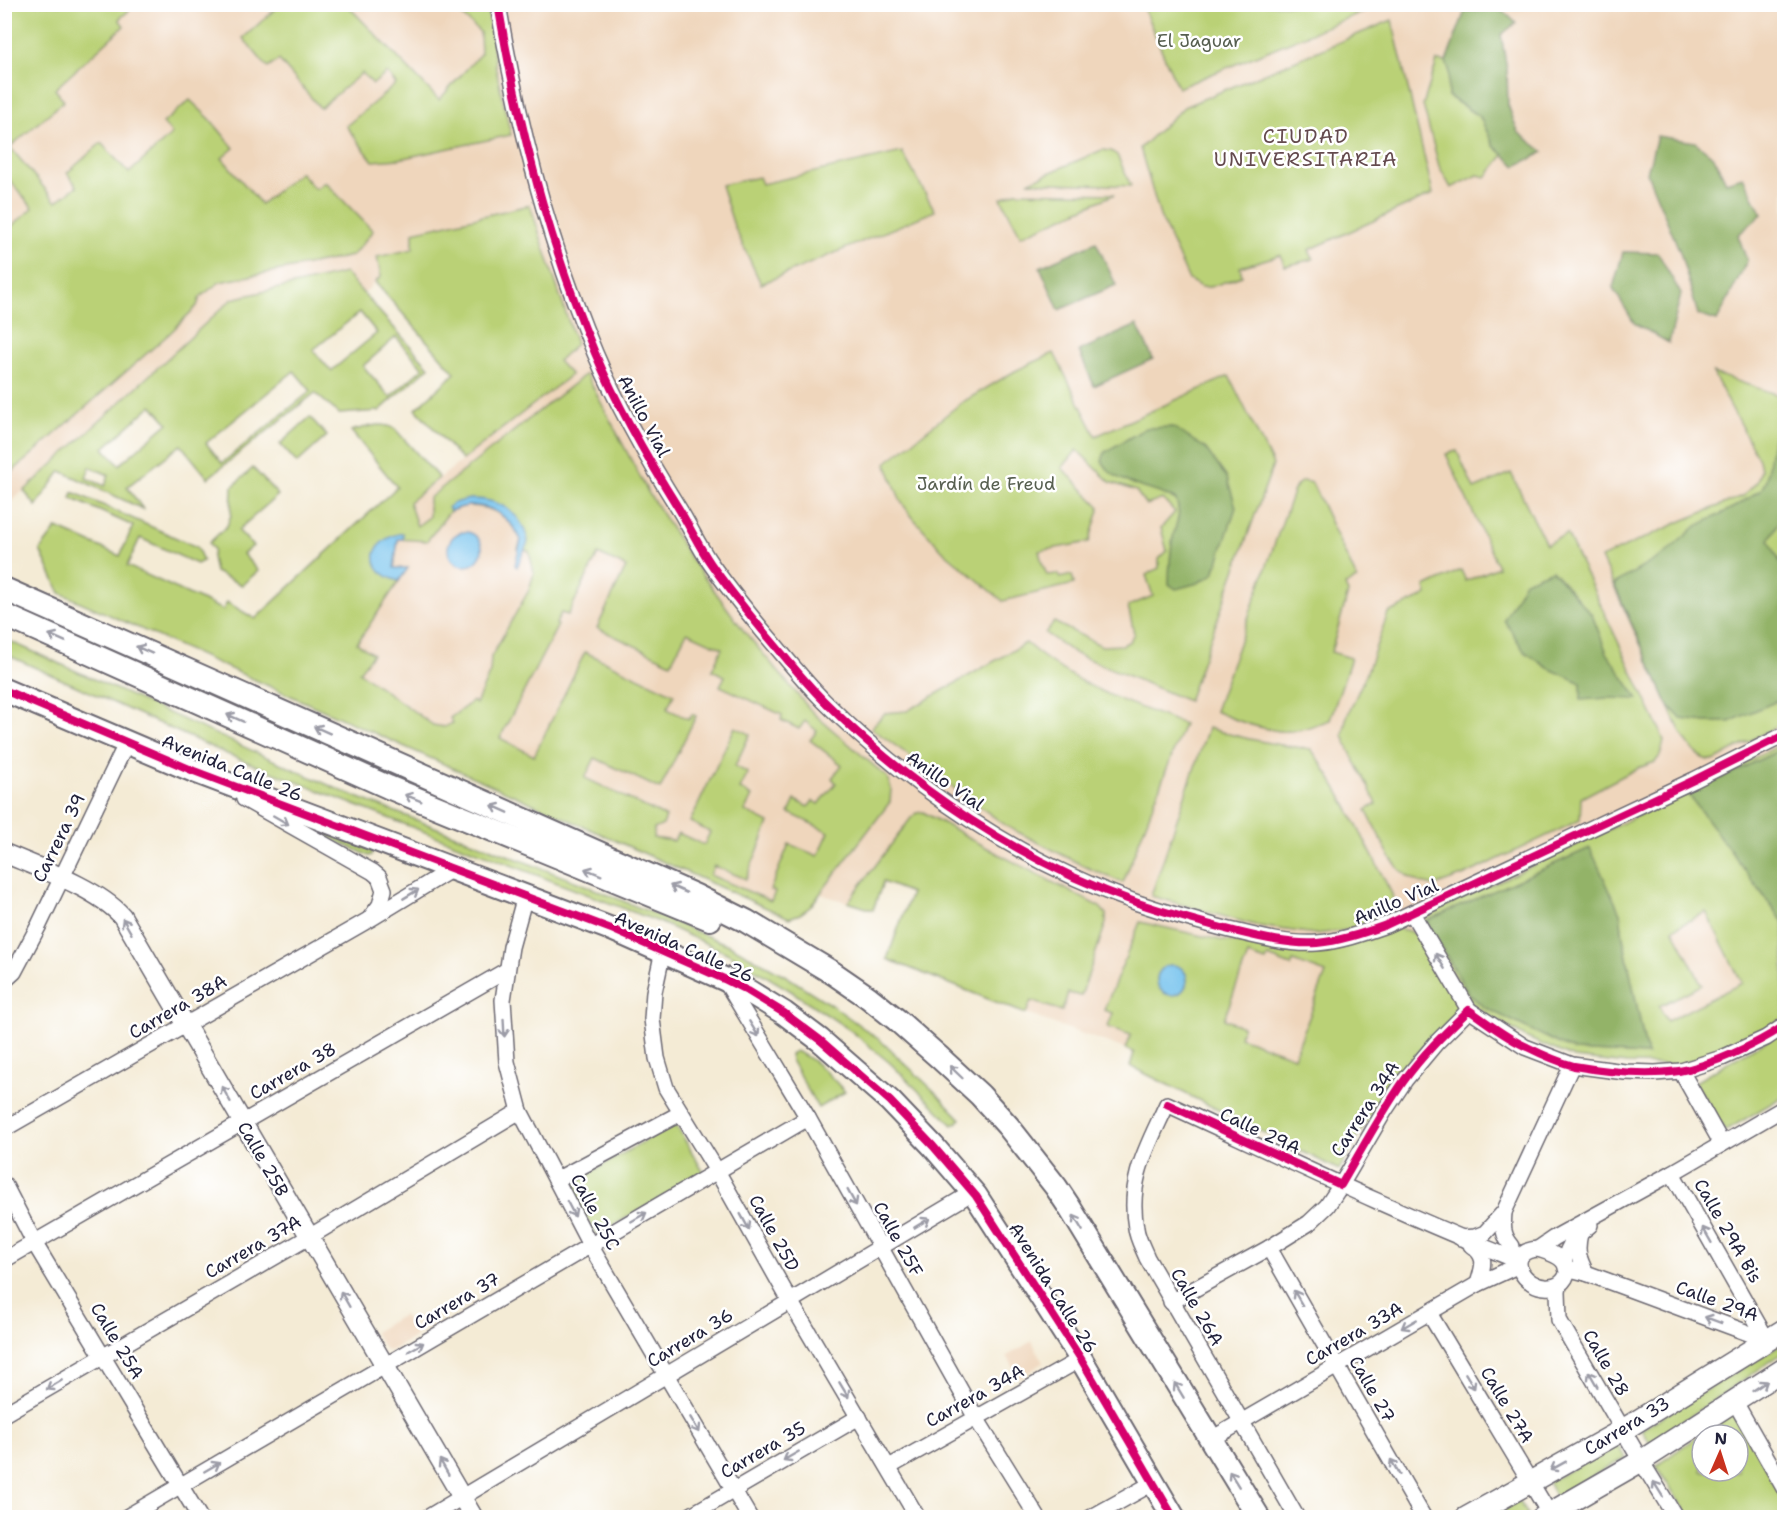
<svg xmlns="http://www.w3.org/2000/svg" width="1789" height="1522" viewBox="0 0 1789 1522" font-family="'Shantell Sans',sans-serif">
  <style>
    .built { fill: #efd6bc }
    .green { fill: #bad176; stroke: #6e7a58; stroke-width: 1.5; fill-rule: evenodd }
    .forest { fill: #93b367; stroke: #5a6a51; stroke-width: 1.5 }
    .water { fill: #72c1ed; stroke: #4a7294; stroke-width: 1.5 }
    .lines { fill: none; stroke-linecap: round; stroke-linejoin: round }
    .minor-casing { stroke: #6c6871; stroke-width: 18 }
    .tertiary-casing { stroke: #6c6871; stroke-width: 21 }
    .secondary-casing { stroke: #6c6871; stroke-width: 24 }
    .primary-casing { stroke: #6c6871; stroke-width: 26 }
    .minor { stroke: #fff; stroke-width: 15 }
    .tertiary { stroke: #fff; stroke-width: 18 }
    .secondary { stroke: #fff; stroke-width: 21 }
    .primary { stroke: #fff; stroke-width: 22 }
    .cycleway-casing { stroke: #fff; stroke-width: 11 }
    .cycleway { stroke: #d6006c; stroke-width: 8 }
    .oneway { stroke: #9c9ca7 }
    .labels { text-anchor: middle; dominant-baseline: central; stroke-width: 5; stroke-linejoin: round; paint-order: stroke }
    .park-label { font-size: 18px; fill: #575f50; stroke: #fff }
    .street-label { font-size: 18px; fill: #22223b; stroke: #fff }
    .neighbourhood-label { font-size: 20px; letter-spacing: 1.5px; fill: #644a4e; stroke: #fff }
  </style>
  <rect width="100%" height="100%" fill="#fff"/>
  <filter id="ink" filterUnits="userSpaceOnUse"><feTurbulence type="fractalNoise" baseFrequency=".0167" numOctaves="2"/><feDisplacementMap in="SourceGraphic" scale="12" xChannelSelector="R" yChannelSelector="G"/><feConvolveMatrix kernelMatrix="1 2 1 2 8 2 1 2 1" color-interpolation-filters="sRGB"/></filter>
  <filter id="wash" filterUnits="userSpaceOnUse"><feTurbulence type="fractalNoise" baseFrequency=".008" numOctaves="4" result="noise"/><feDisplacementMap in="SourceGraphic" scale="24" xChannelSelector="R" yChannelSelector="G"/><feGaussianBlur stdDeviation="1.35" result="paint"/><feColorMatrix in="noise" values="0 0 0 0 0 0 0 0 0 0 0 0 0 0 0 0 0 1.4 0 .05"/><feComposite in="paint" operator="in"/></filter>
  <g filter="url(#wash)">
    <rect width="100%" height="100%" fill="#f4ebd5"/>
    <g class="built">
      <polygon points="4,5 1784,5 1784,1018 1678,1065 1627,1064 1574,1058 1527,1038 1480,1010 1460,1006 1457,1013 1398,1073 1368,1119 1339,1170 1130,1066 1134,1052 1026,1014 887,959 911,893 883,883 873,910 820,894 810,907 800,914 789,918 238,671 409,502 571,375 457,248 379,265 381,277 364,293 345,273 232,299 9,504 4,498"/>
      <polygon points="403,1315 416,1336 390,1351 385,1350 374,1332"/>
      <polygon points="1032,1341 1043,1363 1020,1378 1007,1356"/>
    </g>
    <g class="green">
      <polygon points="5,4 136,5 119,19 124,26 55,89 64,101 10,147 56,202 77,186 67,173 101,143 129,173 172,134 163,123 190,100 210,119 234,148 222,158 261,204 300,172 315,189 325,182 373,231 352,256 220,282 200,297 197,306 170,333 5,478 4,256 9,251 5,245 5,232 33,208 5,175"/>
      <polygon points="280,5 347,5 439,100 481,53 480,32 451,5 487,5 496,69 511,135 399,159 373,161 346,126 396,84 387,73 373,84 362,73 320,108 279,60 268,68 243,38"/>
      <polygon points="1379,5 1178,88 1142,5 1142,4"/>
      <polygon points="1392,20 1433,194 1309,250 1313,259 1285,266 1280,255 1240,267 1242,276 1210,287 1201,287 1189,280 1160,216 1140,148 1184,107"/>
      <polygon points="1437,61 1446,62 1449,69 1448,96 1480,117 1494,146 1504,155 1486,177 1478,175 1451,188 1439,166 1423,105"/>
      <polygon points="1102,150 1111,151 1117,155 1131,186 1028,182"/>
      <polygon points="902,152 935,211 761,284 734,226 721,185 759,177 762,184"/>
      <polygon points="1015,192 1115,194 1021,236 1001,198"/>
      <polygon points="530,205 576,344 558,361 571,375 462,460 416,409 455,373 375,282 381,277 377,257 413,249 413,232"/>
      <path d="M345 273 429 367 379 411 339 414 315 393 208 478 181 445 127 487 143 509 61 471 36 506 24 491 232 299ZM360 312 377 333 331 371 313 350ZM396 337 423 368 390 397 363 366ZM294 371 311 391 222 463 206 443ZM152 405 168 423 119 465 104 448ZM90 467 109 475 105 486 86 478Z"/>
      <polygon points="1054,353 1096,436 1229,376 1273,465 1188,701 1076,654 1045,633 1054,622 1102,646 1123,645 1130,641 1134,633 1128,606 1153,596 1146,575 1159,568 1159,559 1167,551 1161,528 1175,512 1163,499 1146,505 1136,491 1110,482 1077,450 1062,468 1100,507 1089,542 1039,551 1042,563 1047,575 1058,574 1060,578 1072,575 1074,584 1003,601 945,553 914,519 901,502 886,463 961,403 1015,371"/>
      <path d="M1713 373 1784 397V722L1716 760C1699 763 1689 746 1681 733L1601 558 1682 521 1743 496 1757 482 1761 470 1759 460Z"/>
      <path d="M586 374 648 492 691 559 744 631 813 713 887 777 891 788 890 802 810 907 800 914 789 918 60 593 40 550 57 528 120 556 133 526 71 498 73 492 197 547 203 561 197 564 140 538 127 566 223 610 227 602 255 619 397 487 351 431C366 427 382 421 395 429L439 478 409 502 417 526 429 517V498ZM466 506C492 505 509 516 521 540L518 549 529 551 534 573 529 590 491 657 490 672 476 704 473 701 450 718 453 723 444 727 433 725 359 672 373 654 357 643 408 568H394L398 539 427 541 450 511ZM598 554 626 567 597 628 671 663 687 632 722 648 712 670 725 676 720 686 782 715 781 720 799 729 805 721 817 731 810 740 842 765 832 778 836 783 819 804 813 801 808 807 795 800 789 813 829 832 818 856 789 844 770 890 775 892 771 901 710 875 714 866 746 879 769 823 745 811 752 796 740 789 748 773 735 766 750 734 735 727 690 822 710 832 704 845 678 833 674 841 653 838 654 829 663 825 666 817 585 778 595 758 660 789 696 716 692 714 689 719 667 709 674 694 585 652 534 756 500 738 558 625 556 624 561 613 568 615Z"/>
      <polygon points="310,417 327,436 297,463 280,444"/>
      <polygon points="1457,451 1474,489 1511,473 1546,544 1567,534 1660,730 1664,741 1662,749 1660,756 1655,762 1638,768 1581,798 1580,820 1465,875 1434,886 1421,883 1409,877 1399,869 1390,857 1366,810 1377,804 1349,750 1343,735 1346,719 1367,672 1388,613 1427,595 1425,587 1461,570 1466,581 1498,567 1446,454"/>
      <polygon points="253,468 278,495 238,530 253,546 243,554 258,571 242,585 215,572 212,557 214,550 209,543 227,526 231,515 232,487"/>
      <path d="M1302 481 1312 483 1357 579 1345 585 1348 593 1331 652 1351 658 1330 720C1314 725 1296 733 1279 731 1257 728 1234 720 1215 711L1293 492 1297 485Z"/>
      <polygon points="5,596 577,851 502,829 5,606"/>
      <polygon points="5,639 344,792 585,885 731,946 786,976 833,1006 881,1041 933,1090 961,1119 953,1125 890,1063 850,1030 791,991 729,954 659,922 357,806 227,754 5,654"/>
      <path d="M1026 643C1034 650 1043 657 1052 663 1091 691 1139 707 1184 724L1123 883 1086 867 1008 827 871 728 885 713 907 711Z"/>
      <path d="M1208 728C1243 739 1275 745 1311 749 1344 794 1366 845 1392 894 1394 902 1394 906 1389 913L1348 930 1315 934 1258 926 1151 896Z"/>
      <path d="M1784 743V748L1689 794 1784 923V1018L1732 1048 1678 1065 1627 1064 1574 1058 1527 1038 1480 1010 1467 999 1421 918 1612 828ZM1706 912 1742 983 1667 1021 1659 1006 1702 985 1673 929ZM1620 913 1623 938 1647 1055 1574 1051Z"/>
      <polygon points="923,812 993,851 1100,907 1106,914 1106,923 1081,996 1068,993 1062,1011 1031,1001 1026,1014 887,959 911,893 883,882 873,910 848,902 911,818 917,813"/>
      <polygon points="313,827 373,851 372,855 369,856 311,829"/>
      <path d="M1140 922 1220 940 1290 951 1321 952 1396 928 1409 931 1419 937 1459 1006 1457 1013 1398 1073 1368 1119 1339 1170 1130 1066 1134 1053 1126 1049 1131 1035 1108 1027 1113 1013 1104 1010ZM1248 955 1266 961 1268 957 1291 966 1293 961 1326 973 1294 1057 1240 1037 1243 1027 1224 1019Z"/>
      <polygon points="1784,1030 1784,1096 1725,1131 1695,1082"/>
      <path d="M795 1051C815 1059 831 1076 845 1092L818 1108 791 1060 790 1054Z"/>
      <polygon points="675,1123 704,1173 597,1235 567,1186"/>
      <polygon points="1784,1342 1784,1352 1650,1444 1642,1429"/>
      <path d="M1735 1409 1784 1497V1517H1689L1656 1466ZM1702 1435H1738V1471H1702Z"/>
      <polygon points="1617,1444 1625,1458 1556,1497 1548,1482"/>
      <polygon points="1518,1500 1527,1515 1523,1517 1486,1518"/>
    </g>
    <g class="forest">
      <polygon points="1502,10 1516,23 1501,35 1507,69 1508,105 1518,132 1544,152 1516,166 1494,146 1480,117 1448,96 1449,69 1446,62 1465,11"/>
      <polygon points="1657,136 1695,142 1714,157 1726,182 1743,177 1762,214 1738,235 1747,261 1717,321 1698,315 1680,252 1647,173"/>
      <polygon points="1096,242 1116,285 1059,310 1040,267"/>
      <polygon points="1623,252 1658,253 1681,294 1669,343 1634,323 1613,288"/>
      <polygon points="1137,325 1153,359 1094,386 1079,351"/>
      <polygon points="1782,411 1784,411 1784,513 1769,540 1784,570 1784,698 1729,722 1705,722 1681,719 1667,703 1614,584 1665,554 1695,527 1736,506 1761,490 1766,480 1771,446"/>
      <path d="M1173 427 1206 449 1227 478 1236 507 1214 574 1198 583 1176 589 1169 584C1169 569 1171 543 1175 529 1179 516 1180 513 1176 500 1156 489 1130 487 1111 473 1108 470 1105 465 1102 461L1105 452 1146 428Z"/>
      <polygon points="1552,570 1592,615 1607,653 1638,699 1607,698 1581,700 1581,683 1548,668 1524,651 1504,620 1525,581"/>
      <polygon points="1784,748 1784,923 1688,794"/>
      <polygon points="1590,848 1620,913 1623,938 1647,1055 1574,1051 1484,1007 1468,993 1426,921"/>
    </g>
    <g class="water">
      <path d="M469 499C498 498 522 511 528 542L517 567 515 565 521 540C506 510 481 498 450 511L448 507 454 503Z"/>
      <circle cx="465" cy="549" r="17"/>
      <path d="M403 533V539H398L394 568H408L399 581C364 572 368 539 403 533Z"/>
      <circle cx="1172" cy="980" r="15"/>
    </g>
  </g>
  <g filter="url(#ink)">
    <g class="lines">
      <g class="minor-casing">
        <g id="minor">
          <path d="M498 4C518 124 548 241 595 353 618 407 647 458 679 509 690 527 699 547 711 564 727 587 745 609 763 631 783 654 802 679 824 701 910 787 1022 863 1138 903 1167 913 1196 921 1226 929 1255 936 1287 945 1317 943 1341 941 1363 933 1386 925L1694 780 1784 735"/>
          <polyline points="244,799 373,872 379,877 384,890 380,905 371,917"/>
          <polyline points="525,896 511,947 503,1000 507,1062 520,1111 590,1245 750,1518"/>
          <polyline points="1412,913 1469,1010 1525,1047 1572,1065 1625,1072 1655,1073 1681,1071 1722,1058 1766,1038 1784,1026"/>
          <polyline points="663,951 654,992 652,1019 657,1058 666,1088 717,1171 790,1301 918,1518"/>
          <polyline points="4,981 14,972 39,925 127,742"/>
          <polyline points="726,982 808,1118 976,1418 1038,1518"/>
          <polyline points="1681,1071 1722,1144"/>
          <polyline points="4,1129 370,919 452,869"/>
          <polyline points="1672,1173 1767,1340"/>
          <polyline points="556,1180 681,1113"/>
          <polyline points="4,1184 35,1244 200,1518"/>
          <path d="M1504 1212C1503 1226 1502 1235 1512 1246"/>
          <path d="M1580 1233C1576 1251 1578 1257 1586 1273"/>
          <polyline points="1461,1238 1475,1237 1485,1233 1504,1212 1572,1065"/>
          <path d="M1471 1245C1488 1257 1483 1266 1478 1284"/>
          <polyline points="1269,1248 1424,1518"/>
          <polyline points="1538,1249 1554,1238 1672,1173 1784,1108"/>
          <path d="M1538 1249C1547 1252 1557 1254 1563 1261 1573 1273 1563 1286 1550 1287 1523 1290 1502 1251 1538 1249Z"/>
          <polyline points="4,1260 507,970"/>
          <path d="M1564 1262C1569 1243 1574 1238 1590 1225"/>
          <polyline points="1566,1268 1586,1273 1767,1340"/>
          <polyline points="1559,1285 1558,1291 1559,1320 1641,1461 1676,1518"/>
          <polyline points="1171,1302 1269,1248 1309,1223 1327,1206 1341,1185 1385,1110 1405,1080 1436,1043 1469,1010"/>
          <polyline points="1429,1313 1552,1518"/>
          <polyline points="1735,1402 1784,1488"/>
          <polyline points="4,1414 309,1237 520,1111"/>
          <polyline points="1210,1440 1478,1284 1519,1265"/>
          <polyline points="889,1467 1081,1359"/>
          <path d="M1296 1516 1147 1258C1143 1248 1137 1238 1136 1228 1127 1179 1148 1146 1167 1104 1284 1158 1399 1214 1519 1261"/>
          <polyline points="125,1518 808,1118"/>
          <polyline points="427,1518 973,1192"/>
          <polyline points="686,1518 859,1417"/>
          <polyline points="1090,1518 1153,1483"/>
        </g>
      </g>
      <g class="tertiary-casing">
        <path id="tertiary" d="M4 853C39 868 97 888 122 916L474 1518"/>
      </g>
      <g class="secondary-casing">
        <g id="secondary">
          <polyline points="1466,1518 1623,1430 1784,1330"/>
          <polyline points="1542,1518 1641,1461 1784,1369"/>
        </g>
      </g>
      <g class="primary-casing">
        <g id="primary">
          <polyline points="4,589 696,896 746,921 833,973 868,997 897,1020 940,1058 980,1095 1008,1126 1056,1187 1068,1205 1259,1518"/>
          <polyline points="4,615 388,787 710,919"/>
          <polyline points="4,690 194,771 614,930 724,979 748,991 784,1013 820,1040 890,1101 933,1146 976,1196 1081,1359 1174,1518"/>
        </g>
      </g>
      <use href="#minor" class="minor"/>
      <use href="#tertiary" class="tertiary"/>
      <use href="#secondary" class="secondary"/>
      <use href="#primary" class="primary"/>
      <g class="cycleway-casing">
        <g id="cycleway">
          <path d="M498 4C518 124 548 241 595 353 618 407 647 458 679 509 690 527 699 547 711 564 727 587 745 609 763 631 783 654 802 679 824 701 910 787 1022 863 1138 903 1167 913 1196 921 1226 929 1255 936 1287 945 1317 943 1341 941 1363 933 1386 925L1694 780 1784 735"/>
          <polyline points="4,690 194,771 614,930 724,979 748,991 784,1013 820,1040 890,1101 933,1146 976,1196 1081,1359 1174,1518"/>
          <path d="M1167 1104 1341 1185C1361 1151 1380 1115 1403 1082 1422 1055 1446 1032 1469 1010 1488 1023 1506 1038 1527 1047 1541 1054 1559 1062 1574 1066 1608 1072 1645 1076 1679 1071 1711 1066 1757 1044 1784 1026"/>
        </g>
      </g>
      <use href="#cycleway" class="cycleway"/>
    </g>
    <defs><path id="oneway-shaft" d="M-6 0H5M1.5-3L5.5 0L1.5 3" fill="none" stroke-width="1.6" stroke-linecap="round" stroke-linejoin="round" transform="scale(1.5)"/></defs>
    <g class="oneway">
      <use href="#oneway-shaft" transform="translate(57 638) rotate(-156)"/>
      <use href="#oneway-shaft" transform="translate(144 650) rotate(-156)"/>
      <use href="#oneway-shaft" transform="translate(235 718) rotate(-156)"/>
      <use href="#oneway-shaft" transform="translate(322 730) rotate(-156)"/>
      <use href="#oneway-shaft" transform="translate(413 798) rotate(-158)"/>
      <use href="#oneway-shaft" transform="translate(500 809) rotate(-156)"/>
      <use href="#oneway-shaft" transform="translate(281 820) rotate(30)"/>
      <use href="#oneway-shaft" transform="translate(593 872) rotate(-158)"/>
      <use href="#oneway-shaft" transform="translate(678 889) rotate(-156)"/>
      <use href="#oneway-shaft" transform="translate(411 894) rotate(-31)"/>
      <use href="#oneway-shaft" transform="translate(127 926) rotate(-120)"/>
      <use href="#oneway-shaft" transform="translate(1440 961) rotate(-121)"/>
      <use href="#oneway-shaft" transform="translate(504 1028) rotate(87)"/>
      <use href="#oneway-shaft" transform="translate(754 1029) rotate(59)"/>
      <use href="#oneway-shaft" transform="translate(956 1072) rotate(-136)"/>
      <use href="#oneway-shaft" transform="translate(226 1094) rotate(-120)"/>
      <use href="#oneway-shaft" transform="translate(852 1198) rotate(61)"/>
      <use href="#oneway-shaft" transform="translate(571 1209) rotate(62)"/>
      <use href="#oneway-shaft" transform="translate(639 1217) rotate(-30)"/>
      <use href="#oneway-shaft" transform="translate(745 1222) rotate(61)"/>
      <use href="#oneway-shaft" transform="translate(922 1223) rotate(-31)"/>
      <use href="#oneway-shaft" transform="translate(1078 1223) rotate(-121)"/>
      <use href="#oneway-shaft" transform="translate(1707 1235) rotate(-120)"/>
      <use href="#oneway-shaft" transform="translate(1298 1298) rotate(-120)"/>
      <use href="#oneway-shaft" transform="translate(345 1299) rotate(-120)"/>
      <use href="#oneway-shaft" transform="translate(1713 1320) rotate(-160)"/>
      <use href="#oneway-shaft" transform="translate(1409 1324) rotate(150)"/>
      <use href="#oneway-shaft" transform="translate(416 1347) rotate(-30)"/>
      <use href="#oneway-shaft" transform="translate(1593 1379) rotate(-120)"/>
      <use href="#oneway-shaft" transform="translate(1470 1381) rotate(59)"/>
      <use href="#oneway-shaft" transform="translate(54 1385) rotate(149)"/>
      <use href="#oneway-shaft" transform="translate(1760 1386) rotate(-34)"/>
      <use href="#oneway-shaft" transform="translate(844 1390) rotate(59)"/>
      <use href="#oneway-shaft" transform="translate(1179 1390) rotate(-121)"/>
      <use href="#oneway-shaft" transform="translate(695 1425) rotate(59)"/>
      <use href="#oneway-shaft" transform="translate(791 1456) rotate(150)"/>
      <use href="#oneway-shaft" transform="translate(1558 1466) rotate(151)"/>
      <use href="#oneway-shaft" transform="translate(212 1467) rotate(-30)"/>
      <use href="#oneway-shaft" transform="translate(444 1467) rotate(-120)"/>
      <use href="#oneway-shaft" transform="translate(1395 1467) rotate(-120)"/>
      <use href="#oneway-shaft" transform="translate(1234 1479) rotate(-122)"/>
      <use href="#oneway-shaft" transform="translate(1658 1489) rotate(-122)"/>
    </g>
  </g>
  <g class="labels">
    <g class="park-label">
      <text x="1199" y="41">El Jaguar</text>
      <text x="986" y="484">Jardín de Freud</text>
    </g>
    <g class="street-label">
      <text transform="translate(644 416) rotate(62)">Anillo Vial</text>
      <text transform="translate(232 768) rotate(22)">Avenida Calle 26</text>
      <text transform="translate(945 781) rotate(35)">Anillo Vial</text>
      <text transform="translate(59 838) rotate(-64)">Carrera 39</text>
      <text transform="translate(1396 902) rotate(-23)">Anillo Vial</text>
      <text transform="translate(684 947) rotate(24)">Avenida Calle 26</text>
      <text transform="translate(178 1007) rotate(-30)">Carrera 38A</text>
      <text transform="translate(293 1071) rotate(-30)">Carrera 38</text>
      <text transform="translate(1365 1109) rotate(-57)">Carrera 34A</text>
      <text transform="translate(1260 1131) rotate(25)">Calle 29A</text>
      <text transform="translate(263 1159) rotate(60)">Calle 25B</text>
      <text transform="translate(595 1212) rotate(62)">Calle 25C</text>
      <text transform="translate(1728 1231) rotate(60)">Calle 29A Bis</text>
      <text transform="translate(774 1233) rotate(61)">Calle 25D</text>
      <text transform="translate(898 1239) rotate(61)">Calle 25F</text>
      <text transform="translate(253 1247) rotate(-30)">Carrera 37A</text>
      <text transform="translate(1053 1288) rotate(58)">Avenida Calle 26</text>
      <text transform="translate(457 1301) rotate(-30)">Carrera 37</text>
      <text transform="translate(1717 1301) rotate(20)">Calle 29A</text>
      <text transform="translate(1197 1307) rotate(60)">Calle 26A</text>
      <text transform="translate(1354 1334) rotate(-30)">Carrera 33A</text>
      <text transform="translate(690 1338) rotate(-31)">Carrera 36</text>
      <text transform="translate(117 1341) rotate(59)">Calle 25A</text>
      <text transform="translate(1606 1363) rotate(60)">Calle 28</text>
      <text transform="translate(1372 1389) rotate(60)">Calle 27</text>
      <text transform="translate(975 1396) rotate(-29)">Carrera 34A</text>
      <text transform="translate(1507 1405) rotate(59)">Calle 27A</text>
      <text transform="translate(1627 1426) rotate(-31)">Carrera 33</text>
      <text transform="translate(763 1450) rotate(-30)">Carrera 35</text>
    </g>
    <g class="neighbourhood-label">
      <text x="1306" y="136">CIUDAD<tspan x="1306" dy="23">UNIVERSITARIA</tspan></text>
    </g>
  </g>
  <rect width="1789" height="1522" fill="none" stroke="#fff" stroke-width="24"/>
  <g transform="translate(1720 1453) rotate(3)"><circle r="28" fill="#ffffff" stroke="#a7a7b1" stroke-width="1.5"/>
  <path d="M0-4.5L10 22L0 15L-10 22Z" fill="#c8321e"/>
  <text y="-9" font-size="16" font-weight="bold" text-anchor="middle" fill="#22223b">N</text>
  </g>
</svg>
